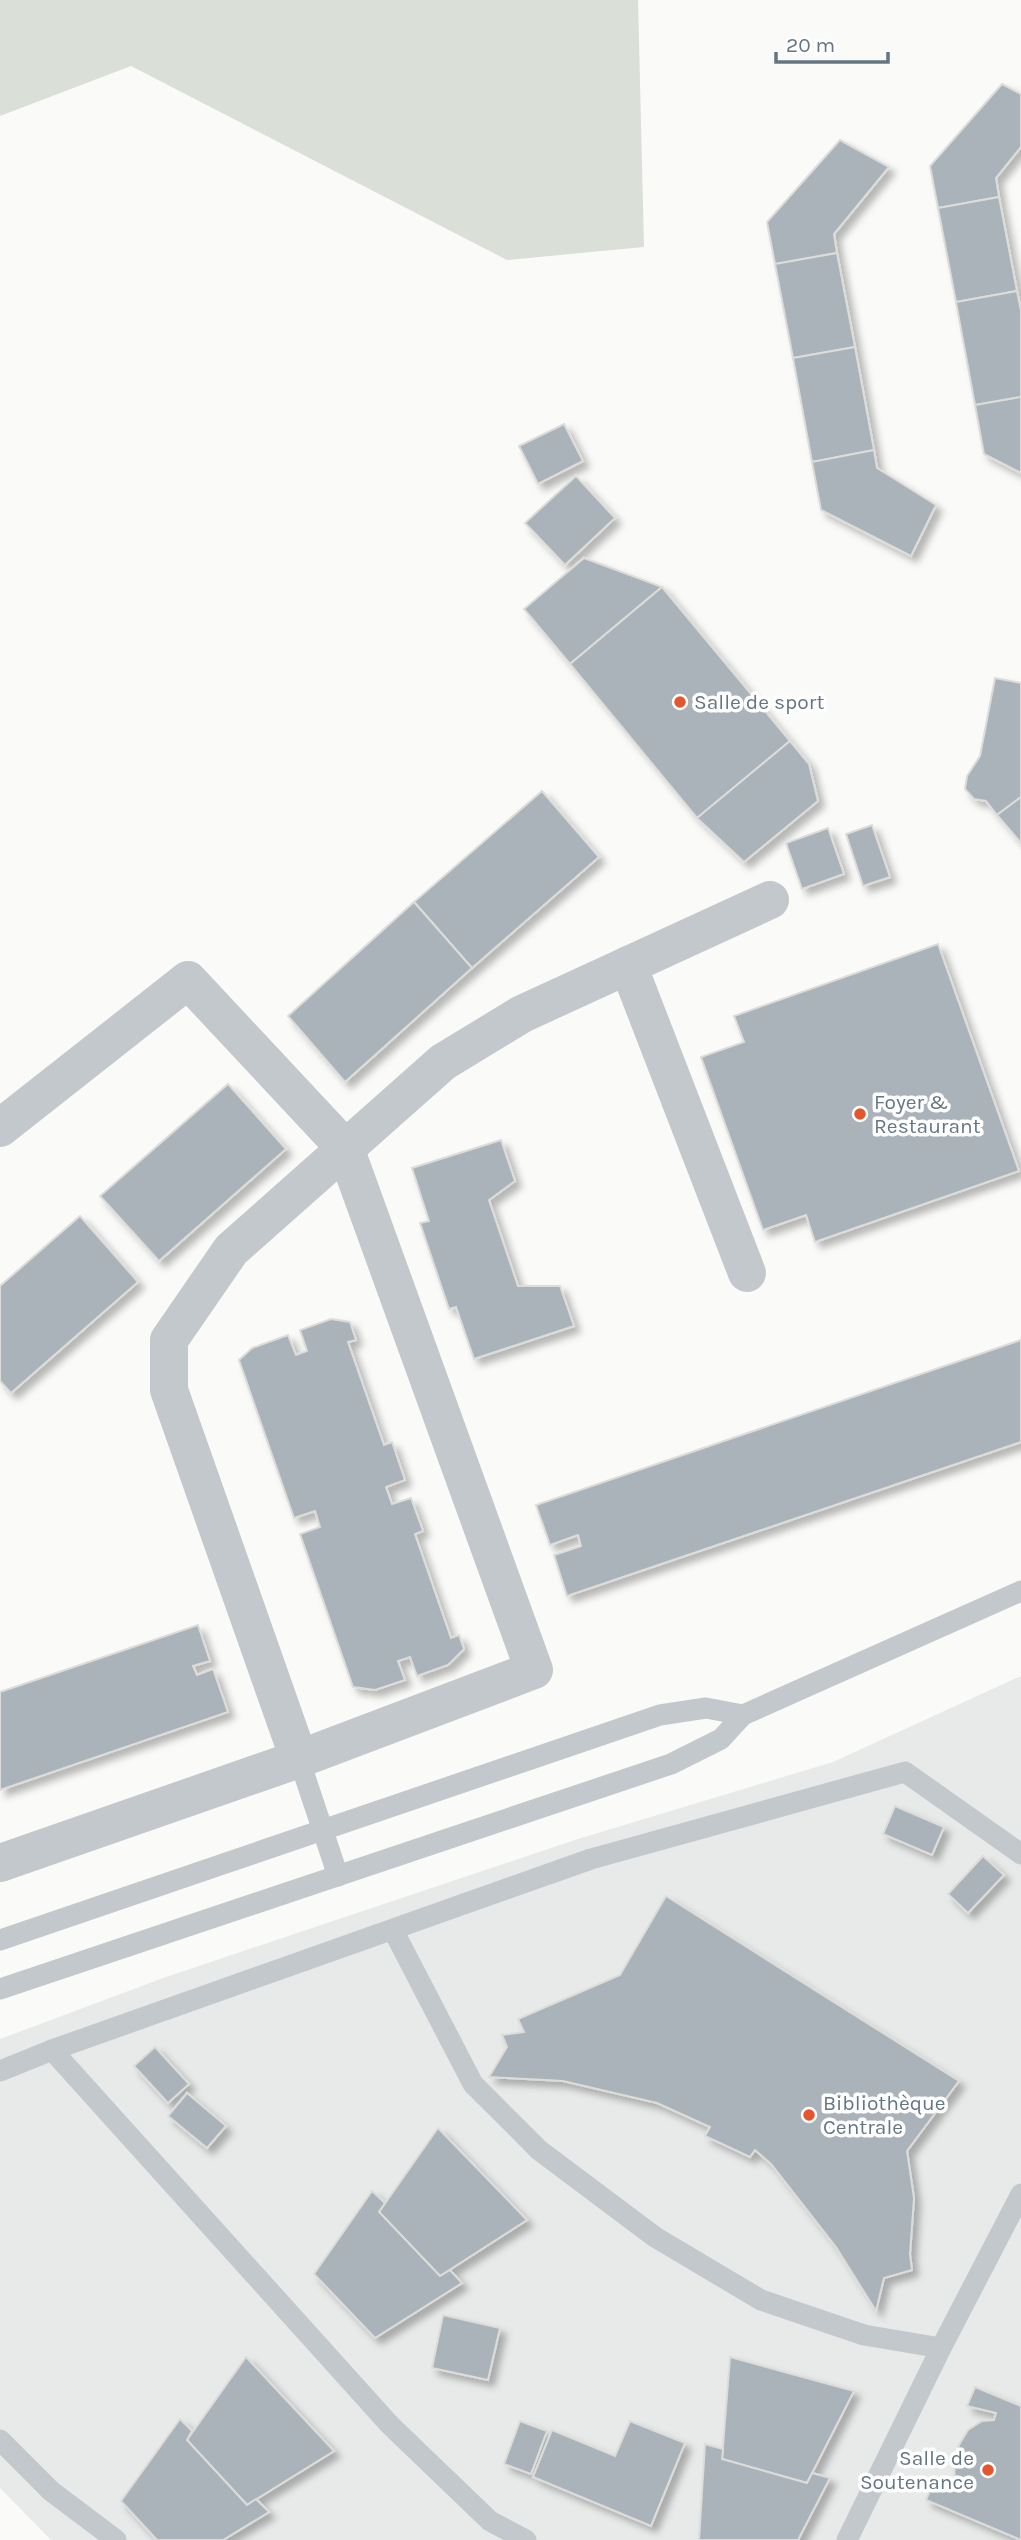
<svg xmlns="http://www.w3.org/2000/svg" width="1021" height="2540" viewBox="0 0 1021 2540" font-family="Karla,sans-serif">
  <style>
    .built { fill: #e8e9e9 }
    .green { fill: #dadfd7 }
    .building { fill: #aab3b9; stroke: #dcdcda; stroke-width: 2; filter: url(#shadow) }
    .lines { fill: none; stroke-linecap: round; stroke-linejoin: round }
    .lane { stroke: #c3c8cc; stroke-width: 21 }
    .street { stroke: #c3c8cc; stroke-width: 38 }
    .poi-dot { fill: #e4572e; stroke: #fff; stroke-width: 2.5 }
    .labels { text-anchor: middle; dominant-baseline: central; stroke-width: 7; stroke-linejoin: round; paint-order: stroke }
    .poi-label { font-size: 21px; fill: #657683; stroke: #fff; text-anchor: start }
  </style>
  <defs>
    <filter id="shadow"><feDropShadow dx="6" dy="6" stdDeviation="3.5" flood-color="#0004"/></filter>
  </defs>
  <rect width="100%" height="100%" fill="#fafaf8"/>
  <polygon class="built" points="1021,1676 1021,2540 51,2540 0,2488 0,2039 166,1977 578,1839 833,1762"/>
  <polygon class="green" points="0,0 638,0 644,247 507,260 131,66 0,116"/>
  <g class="building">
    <polygon points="1002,84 1021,94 1021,147 996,178 999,197 938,208 930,166"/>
    <polygon points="840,140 889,167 834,234 837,253 775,264 767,222"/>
    <polygon points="999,197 1017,291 956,302 938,208"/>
    <polygon points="837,253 855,347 793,358 775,264"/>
    <polygon points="1017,291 1021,311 1021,397 975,405 956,302"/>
    <polygon points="855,347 874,450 812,462 793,358"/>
    <polygon points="1021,397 1021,473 984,454 975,405"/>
    <polygon points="564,424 583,461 538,484 519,446"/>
    <polygon points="874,450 877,468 936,505 911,556 821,510 812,462"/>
    <polygon points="576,476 615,518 565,565 525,523"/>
    <polygon points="584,558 662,587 570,664 524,609"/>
    <polygon points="662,587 790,741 697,818 570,664"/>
    <polygon points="995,678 1021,683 1021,797 997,815 986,801 974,799 965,789 967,776 980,756"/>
    <polygon points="790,741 809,764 818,801 744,862 697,818"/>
    <polygon points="542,791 599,857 472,968 414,902"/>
    <polygon points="1021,797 1021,843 997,815"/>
    <polygon points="872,825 890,877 863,886 846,834"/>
    <polygon points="828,828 844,874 802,889 786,843"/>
    <polygon points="414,902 472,968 345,1082 288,1016"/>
    <polygon points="938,944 1019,1171 815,1242 806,1215 763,1230 701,1057 744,1042 734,1016"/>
    <polygon points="228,1084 286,1149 159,1261 100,1196"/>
    <polygon points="501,1140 515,1181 489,1200 518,1286 560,1286 574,1326 474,1359 456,1307 449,1309 420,1223 429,1221 412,1168"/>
    <polygon points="80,1216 138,1282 11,1393 0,1381 0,1286"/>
    <polygon points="331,1319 350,1322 356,1340 348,1342 384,1445 392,1442 405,1480 386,1487 392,1504 411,1498 423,1531 415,1534 451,1638 459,1635 464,1649 448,1665 417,1676 410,1657 398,1661 405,1680 375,1690 353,1687 300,1534 320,1527 315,1511 294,1518 239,1360 252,1348 288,1335 296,1355 307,1351 300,1330"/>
    <polygon points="1021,1340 1021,1442 567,1596 554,1555 581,1546 578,1535 550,1545 536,1505"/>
    <polygon points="198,1625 210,1661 193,1666 197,1675 213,1669 228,1712 0,1790 0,1692"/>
    <polygon points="895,1806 944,1827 932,1855 883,1834"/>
    <polygon points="983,1856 1004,1875 968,1913 948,1894"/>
    <polygon points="666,1896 959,2081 907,2151 914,2198 910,2254 912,2270 884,2278 876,2311 836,2247 771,2164 755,2150 750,2157 705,2136 710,2127 657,2103 563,2081 489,2077 507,2047 502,2035 524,2032 518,2019 620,1975"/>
    <polygon points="155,2047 189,2084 168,2103 134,2066"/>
    <polygon points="187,2093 226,2126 207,2148 168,2116"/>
    <polygon points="438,2128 527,2220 440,2276 379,2212"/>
    <polygon points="372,2191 385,2203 379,2212 440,2276 450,2270 462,2283 375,2338 314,2274"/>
    <polygon points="443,2315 500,2328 488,2380 432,2368"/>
    <polygon points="246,2357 334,2451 247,2505 187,2440"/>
    <polygon points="730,2357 854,2391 807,2483 722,2459"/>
    <polygon points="975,2387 1021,2406 1021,2540 926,2500 934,2481 960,2492 962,2487 955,2478 954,2462 959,2445 968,2430 982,2421 994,2420 996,2413 967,2406"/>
    <polygon points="180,2419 192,2431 187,2440 247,2505 256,2499 269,2512 223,2540 157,2540 121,2501"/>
    <polygon points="520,2421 547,2431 531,2474 504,2464"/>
    <polygon points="630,2421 685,2443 651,2526 533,2477 552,2430 615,2456"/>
    <polygon points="705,2444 723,2449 722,2459 807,2483 812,2473 830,2478 798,2540 699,2540"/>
  </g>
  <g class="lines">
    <g class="lane">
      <polyline points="299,1759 338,1876"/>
      <polyline points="393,1930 473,2084 539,2150 655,2237 761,2300 864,2335 941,2348"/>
      <polyline points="0,1940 660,1715 706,1708 743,1715"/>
      <polyline points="0,1989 671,1764 721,1739 743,1715 1021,1591"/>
      <polyline points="52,2050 390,2425 490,2521 526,2540"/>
      <polyline points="0,2071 52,2050 591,1859 905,1772 1021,1854"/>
      <polyline points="0,2440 51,2491 116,2540"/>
      <polyline points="847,2540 941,2348 1021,2194"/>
    </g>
    <g class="street">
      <polyline points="628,965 747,1273"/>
      <polyline points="0,1128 188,980 345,1148 534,1670 299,1759 0,1863"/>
      <polyline points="299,1759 169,1390 169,1340 231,1250 443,1062 522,1014 770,900"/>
    </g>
  </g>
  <g class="poi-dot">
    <circle cx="680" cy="702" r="7"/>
    <circle cx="860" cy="1114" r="7"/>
    <circle cx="809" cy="2115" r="7"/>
    <circle cx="988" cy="2470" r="7"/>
  </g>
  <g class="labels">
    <g class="poi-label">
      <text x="694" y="702">Salle de sport</text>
      <text x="874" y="1102">Foyer &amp;<tspan x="874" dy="24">Restaurant</tspan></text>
      <text x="823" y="2103">Bibliothèque<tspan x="823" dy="24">Centrale</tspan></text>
      <text x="974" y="2458" text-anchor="end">Salle de<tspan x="974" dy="24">Soutenance</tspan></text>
    </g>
  </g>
  <path d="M776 52v10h112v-10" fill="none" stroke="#657683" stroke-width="3.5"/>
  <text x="786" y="52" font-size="21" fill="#657683" stroke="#ffffff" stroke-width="5" paint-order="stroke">20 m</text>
</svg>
